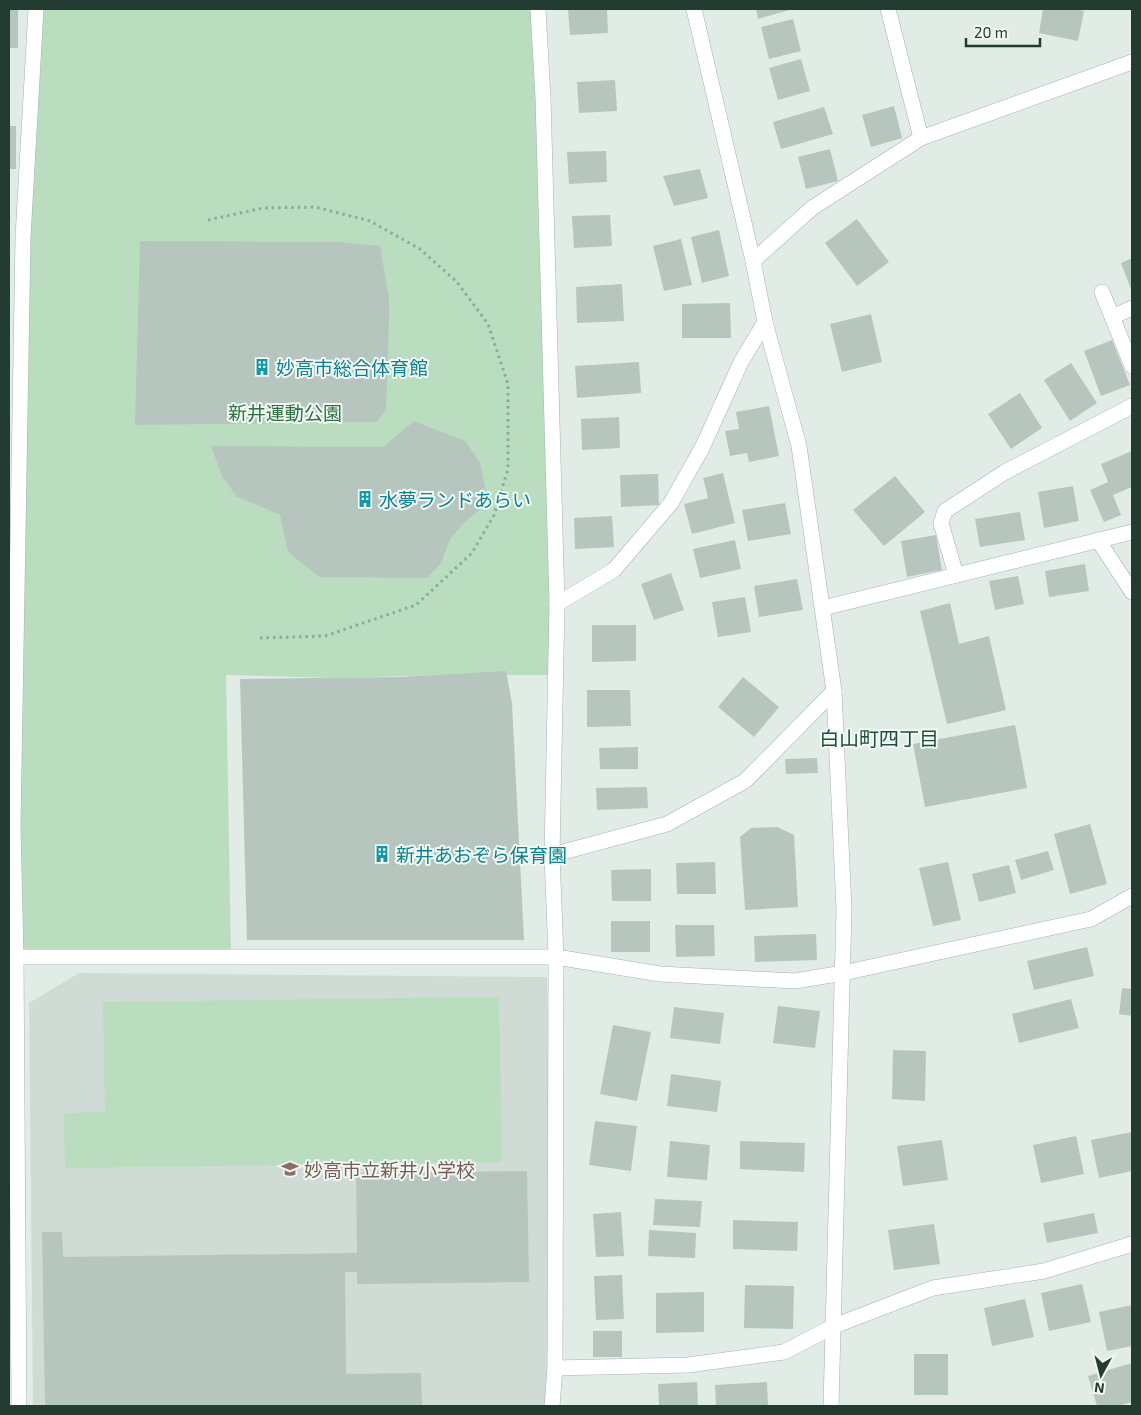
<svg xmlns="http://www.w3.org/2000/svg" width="1141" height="1415" viewBox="0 0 1141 1415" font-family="'Exo 2','Noto Sans JP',sans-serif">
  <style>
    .built { fill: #cfdbd4 }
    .green { fill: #baddbf }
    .building { fill: #b6c6be }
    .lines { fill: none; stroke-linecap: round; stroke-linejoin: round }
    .minor-casing { stroke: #a4b4ac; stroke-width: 16 }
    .tertiary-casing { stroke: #a4b4ac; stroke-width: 16 }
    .path { stroke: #82af9c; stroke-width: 3; stroke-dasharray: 2.5 4; stroke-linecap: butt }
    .minor { stroke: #fff; stroke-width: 15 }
    .tertiary { stroke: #fff; stroke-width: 15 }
    .labels { text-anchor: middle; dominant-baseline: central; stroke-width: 4; stroke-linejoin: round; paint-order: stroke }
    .culture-label { font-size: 19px; fill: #0d838f; stroke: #f2f8f4; text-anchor: start }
    .park-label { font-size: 19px; fill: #2c7340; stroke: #f2f8f4 }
    .education-label { font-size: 19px; fill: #785e54; stroke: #f2f8f4; text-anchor: start }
    .neighbourhood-label { font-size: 20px; fill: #1e4e3d; stroke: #f2f8f4 }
  </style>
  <rect width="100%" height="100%" fill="#e1ece6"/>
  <polygon class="built" points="79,973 547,977 551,1335 547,1406 33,1406 29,1003"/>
  <g class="green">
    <polygon points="36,9 538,9 555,675 452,675 335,678 226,675 231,957 16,957 17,601"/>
    <polygon points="499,997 502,1162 65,1168 64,1113 105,1112 103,1002"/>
  </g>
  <g class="building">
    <rect x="9" y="9" width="9" height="39"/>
    <polygon points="568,9 607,9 608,33 570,35"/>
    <polygon points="756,9 793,9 758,19"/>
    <polygon points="1043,9 1074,9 1084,11 1078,41 1039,33"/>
    <polygon points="793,19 801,51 769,59 761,27"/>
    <polygon points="801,59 810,91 778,100 769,68"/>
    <polygon points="615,80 617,111 579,113 577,82"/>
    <polygon points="894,106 902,138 871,147 862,115"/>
    <polygon points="824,107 833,134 781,149 773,122"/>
    <rect x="9" y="126" width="7" height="43"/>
    <polygon points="830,149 838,181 806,189 798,157"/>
    <polygon points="606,151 607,182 569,184 567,152"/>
    <polygon points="700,169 708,198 674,206 663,176"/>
    <polygon points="610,215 612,246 574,248 572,216"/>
    <polygon points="857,219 889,262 857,286 825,243"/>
    <polygon points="719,230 729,276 702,283 691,237"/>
    <polygon points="681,239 692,285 664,291 653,246"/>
    <polygon points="140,241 338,242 380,246 389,299 389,324 386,410 377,422 135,425"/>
    <polygon points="1132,258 1132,292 1121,263"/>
    <polygon points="622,284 624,321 577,323 576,287"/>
    <polygon points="730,303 731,338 682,338 682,304"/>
    <polygon points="871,314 882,362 842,372 830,324"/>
    <polygon points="1112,340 1130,385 1101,396 1084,351"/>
    <polygon points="639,362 641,393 577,398 575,366"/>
    <polygon points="1071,363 1097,403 1070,421 1044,380"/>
    <polygon points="1020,393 1042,428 1011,449 988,414"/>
    <polygon points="769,406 779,456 749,462 747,453 730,456 725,431 739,429 736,412"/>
    <polygon points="619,417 620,448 582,450 581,419"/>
    <polygon points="414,421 465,441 480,462 488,502 464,523 450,539 441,563 427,578 319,577 288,552 280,515 236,496 222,476 211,446 383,447"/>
    <polygon points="1132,451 1132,487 1113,495 1121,515 1104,522 1090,490 1108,482 1101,464"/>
    <polygon points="723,473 735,523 692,534 684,504 708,498 703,478"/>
    <polygon points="658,474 659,505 621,507 620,475"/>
    <polygon points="895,476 925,512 884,546 853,510"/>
    <polygon points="1073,486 1079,521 1044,528 1038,492"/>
    <polygon points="785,503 791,534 748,541 742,510"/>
    <polygon points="1020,512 1025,540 980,547 975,519"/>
    <polygon points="612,516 614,547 575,549 574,518"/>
    <polygon points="936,535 942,570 907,577 901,541"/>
    <polygon points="735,540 741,569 700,578 693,549"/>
    <polygon points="1085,564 1089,591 1049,597 1045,571"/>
    <polygon points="671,573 684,610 654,620 641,584"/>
    <polygon points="1018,576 1024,604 995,610 989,581"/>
    <polygon points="797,579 803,610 759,617 754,586"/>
    <polygon points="745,597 751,632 718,637 712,602"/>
    <polygon points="950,603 959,644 989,636 1006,710 947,724 920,611"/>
    <polygon points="592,625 636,625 636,661 592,662"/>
    <polygon points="506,671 512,703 524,940 247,940 240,679 400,677"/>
    <polygon points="743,677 779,707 754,737 718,707"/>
    <polygon points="587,690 630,690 631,726 587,727"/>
    <polygon points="1015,725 1027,788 925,807 913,744"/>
    <polygon points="638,747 638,769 600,769 599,748"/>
    <polygon points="817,758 818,773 786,774 785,759"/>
    <polygon points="647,787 648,808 597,810 596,788"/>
    <polygon points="1090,824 1107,884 1070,894 1054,834"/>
    <polygon points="777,827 794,835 798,907 745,910 740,837 751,828"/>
    <polygon points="1048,851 1054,870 1021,880 1015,860"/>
    <polygon points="715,862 716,894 677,894 676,863"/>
    <polygon points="948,862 961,920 933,926 919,868"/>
    <polygon points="1009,865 1016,893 979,902 972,874"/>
    <polygon points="651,869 651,901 612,901 611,870"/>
    <rect x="611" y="921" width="39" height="31"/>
    <polygon points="675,925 714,925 715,956 676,957"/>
    <polygon points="816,934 817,960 755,962 754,936"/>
    <polygon points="1087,947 1094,976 1034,990 1027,961"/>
    <polygon points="1122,988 1132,989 1132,1016 1119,1014"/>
    <polygon points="1071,999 1079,1028 1019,1043 1012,1014"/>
    <polygon points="778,1006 820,1011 815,1048 773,1043"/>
    <polygon points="674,1007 724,1013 720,1044 670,1038"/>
    <polygon points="613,1025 651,1032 637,1101 600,1094"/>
    <polygon points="893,1050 926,1051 925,1101 892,1099"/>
    <polygon points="671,1074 721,1081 717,1112 667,1106"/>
    <polygon points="595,1121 637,1126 631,1171 589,1165"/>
    <polygon points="1132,1132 1132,1171 1099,1178 1091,1140"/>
    <polygon points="1076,1136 1084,1174 1041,1183 1033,1145"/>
    <polygon points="942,1140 948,1180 903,1186 897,1146"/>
    <polygon points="670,1141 710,1145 707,1180 667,1177"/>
    <polygon points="740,1141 805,1143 804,1172 740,1169"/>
    <polygon points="527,1171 529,1282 357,1284 357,1272 345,1272 346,1374 421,1373 422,1406 45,1406 42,1232 62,1232 63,1257 357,1253 356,1173"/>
    <polygon points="655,1199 702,1201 700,1227 653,1225"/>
    <polygon points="621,1212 624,1256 596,1257 593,1214"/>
    <polygon points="1094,1213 1098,1233 1047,1243 1043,1223"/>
    <polygon points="733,1220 798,1222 797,1251 733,1249"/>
    <polygon points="934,1224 940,1264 894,1270 888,1230"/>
    <polygon points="649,1230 696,1233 695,1258 648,1256"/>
    <polygon points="622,1275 624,1319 596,1320 594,1276"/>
    <polygon points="1082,1284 1091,1322 1049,1331 1041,1293"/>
    <polygon points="745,1285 794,1286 793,1329 744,1328"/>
    <polygon points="704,1292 704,1332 656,1333 656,1293"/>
    <polygon points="1025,1299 1034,1337 992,1346 984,1308"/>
    <polygon points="1132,1305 1132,1346 1107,1351 1099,1312"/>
    <rect x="593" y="1331" width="29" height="26"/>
    <rect x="914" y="1354" width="34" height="41"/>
    <polygon points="1132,1363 1132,1402 1118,1406 1097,1406 1088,1376"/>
    <polygon points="697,1382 698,1406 659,1406 658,1384"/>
    <polygon points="767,1382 768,1406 716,1406 715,1385"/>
  </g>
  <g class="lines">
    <g class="minor-casing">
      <g id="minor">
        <polyline points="538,9 543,98 557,604 552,855 556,957 555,1368 552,1406"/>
        <polyline points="888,9 921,138"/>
        <polyline points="753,261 812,208 921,138 1132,62"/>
        <polyline points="1102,292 1132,366"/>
        <polyline points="1112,317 1132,308"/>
        <polyline points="1098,540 1132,592"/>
        <polyline points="956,575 941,523 945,511 1005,472 1132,406"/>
        <polyline points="557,604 614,570 671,503 702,448 741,362 765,322"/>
        <polyline points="823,608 1132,532"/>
        <polyline points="552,855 667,824 745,781 834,691"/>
        <polyline points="16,957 556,957 660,974 795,981 843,973 1091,919 1132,896"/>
        <polyline points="555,1368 688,1365 784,1352 834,1326 933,1288 1044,1271 1132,1244"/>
      </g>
    </g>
    <g class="tertiary-casing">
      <g id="tertiary">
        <polyline points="694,9 753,261 765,322 799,446 834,691 844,909 831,1406"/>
        <polyline points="19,1406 16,957 13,826 23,237 36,9"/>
      </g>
    </g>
    <polyline class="path" points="208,220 263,208 315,207 370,221 420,249 457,282 488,324 508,384 508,469 494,515 472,553 416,605 325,636 257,638"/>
    <use href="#minor" class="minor"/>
    <use href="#tertiary" class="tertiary"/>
  </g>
  <defs>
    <g id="building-bare" transform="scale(1.35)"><path d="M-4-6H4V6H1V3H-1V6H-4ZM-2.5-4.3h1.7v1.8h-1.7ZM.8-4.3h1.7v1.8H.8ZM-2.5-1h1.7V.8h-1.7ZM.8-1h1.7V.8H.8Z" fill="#0f9aa8" stroke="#f2f8f4" stroke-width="2.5" paint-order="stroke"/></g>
    <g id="school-bare" transform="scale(1.35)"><path d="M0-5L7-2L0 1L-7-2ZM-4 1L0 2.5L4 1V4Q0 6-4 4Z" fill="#8d6e63" stroke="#f2f8f4" stroke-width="2.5" paint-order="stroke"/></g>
  </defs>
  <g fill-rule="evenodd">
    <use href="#building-bare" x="262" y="367"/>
    <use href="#building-bare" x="365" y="499"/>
    <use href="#building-bare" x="382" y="854"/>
    <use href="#school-bare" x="290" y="1169"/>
  </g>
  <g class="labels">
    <g class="culture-label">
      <text x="276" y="367">妙高市総合体育館</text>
      <text x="379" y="499">水夢ランドあらい</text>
      <text x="396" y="854">新井あおぞら保育園</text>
    </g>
    <g class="park-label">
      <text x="285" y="412">新井運動公園</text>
    </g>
    <g class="education-label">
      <text x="304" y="1169">妙高市立新井小学校</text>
    </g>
    <g class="neighbourhood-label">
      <text x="879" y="738">白山町四丁目</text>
    </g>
  </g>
  <rect width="1141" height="1415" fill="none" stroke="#223c32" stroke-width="20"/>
  <g transform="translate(1101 1375) rotate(187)" stroke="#f2f8f4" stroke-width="4" paint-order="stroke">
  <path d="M0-4L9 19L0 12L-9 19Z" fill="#223c32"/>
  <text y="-8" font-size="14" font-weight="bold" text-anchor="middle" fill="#223c32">N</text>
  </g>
  <path d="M966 38v8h74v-8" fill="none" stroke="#223c32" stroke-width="2.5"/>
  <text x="974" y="38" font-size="15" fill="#223c32" stroke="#f2f8f4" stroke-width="4" paint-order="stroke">20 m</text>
</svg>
